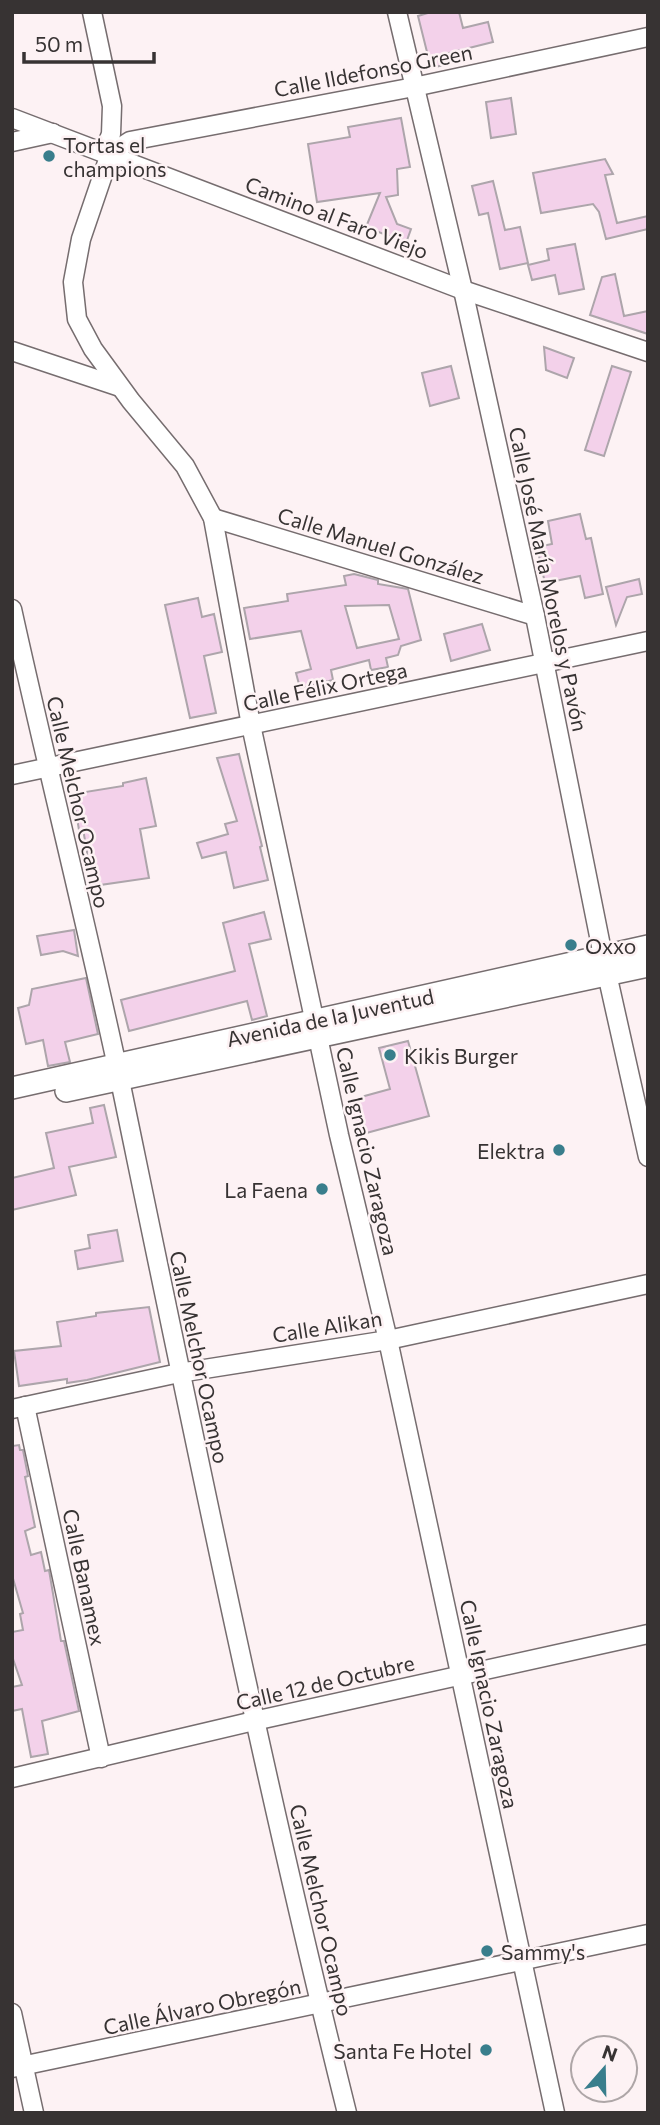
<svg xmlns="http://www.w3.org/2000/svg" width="660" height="2125" viewBox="0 0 660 2125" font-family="Commissioner,sans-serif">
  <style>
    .building { fill: #f3d1ea; stroke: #ada5ab; stroke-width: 2; fill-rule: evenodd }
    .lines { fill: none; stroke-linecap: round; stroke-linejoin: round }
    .minor-casing { stroke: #766d6f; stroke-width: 21 }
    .tertiary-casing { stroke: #766d6f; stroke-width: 24 }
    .minor { stroke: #fff; stroke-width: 18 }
    .tertiary { stroke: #fff; stroke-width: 21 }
    .poi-dot { fill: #397e8c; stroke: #fdf2f4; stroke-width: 2.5 }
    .labels { text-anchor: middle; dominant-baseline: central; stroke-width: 5; stroke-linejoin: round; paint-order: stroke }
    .street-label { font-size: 21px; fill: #373333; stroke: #fdf2f4 }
    .poi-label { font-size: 21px; fill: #373333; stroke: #fdf2f4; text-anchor: start }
  </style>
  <rect width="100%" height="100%" fill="#fdf2f4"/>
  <g class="building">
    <polygon points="431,12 459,12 463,28 488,22 493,42 445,54 448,64 431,68 418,16"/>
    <polygon points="511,98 516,134 491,138 486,102"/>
    <polygon points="401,118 410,167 397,169 398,195 386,197 397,224 411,229 406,243 366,227 380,193 317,202 308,144 350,137 348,127"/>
    <polygon points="605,159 613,174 605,175 617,223 648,216 648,229 606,239 599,212 593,204 541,213 533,173"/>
    <polygon points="493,181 505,230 520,227 528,263 500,269 488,213 479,215 472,186"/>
    <polygon points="575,244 584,289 559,294 555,275 532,280 528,265 549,260 547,249"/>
    <polygon points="615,274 624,316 648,311 648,334 590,315 602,277"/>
    <polygon points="544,347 574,358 567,378 546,370"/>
    <polygon points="451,366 459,398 430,406 422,373"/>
    <polygon points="612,366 631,372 604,456 585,450"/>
    <polygon points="580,514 586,539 591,538 603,594 585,598 580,576 545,583 537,547 552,544 548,521"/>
    <path d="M354 574 378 580V584L408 589 421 640 401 646 398 655 386 658 388 667 371 670 369 660 331 670 333 680 300 688 296 673 311 669 301 631 250 639 244 608 288 601 287 594 346 585 344 576ZM389 605 399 639 357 648 345 606Z"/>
    <polygon points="639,579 642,594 627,597 616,625 606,587"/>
    <polygon points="198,598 202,617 214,614 222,652 204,656 216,713 190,718 165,605"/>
    <polygon points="482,624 490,650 451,661 444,634"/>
    <polygon points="239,754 262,846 260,847 268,880 234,888 226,852 202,858 197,843 228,834 225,824 237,821 217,758"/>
    <polygon points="146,778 156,826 140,829 149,878 93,886 83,829 79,830 73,794 123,786 123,783"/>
    <polygon points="264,912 271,939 249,944 267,1016 252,1020 247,1001 129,1031 121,1000 235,971 223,923"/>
    <polygon points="74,930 78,956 63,951 41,955 37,936"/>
    <polygon points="86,978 98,1034 65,1042 70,1062 48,1066 43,1040 26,1044 18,1008 29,1005 32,989"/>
    <polygon points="408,1041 429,1116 359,1135 350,1100 390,1089 379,1048"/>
    <polygon points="104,1105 116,1157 69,1167 76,1195 12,1210 12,1178 54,1168 46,1133 93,1123 90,1108"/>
    <polygon points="117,1230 123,1261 78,1269 75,1251 90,1248 88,1235"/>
    <polygon points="149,1307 160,1362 87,1380 67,1383 67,1379 19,1386 14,1351 61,1346 57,1322 96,1316 96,1313"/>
    <polygon points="19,1445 20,1450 23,1450 28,1476 25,1477 35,1527 25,1531 31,1555 41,1552 45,1571 49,1570 61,1641 64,1641 79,1711 42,1721 48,1754 31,1757 22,1709 12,1711 12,1687 22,1685 12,1656 12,1632 23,1630 20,1614 23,1613 12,1575 12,1446"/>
  </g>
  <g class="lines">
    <g class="minor-casing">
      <g id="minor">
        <polyline points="92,12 112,106 111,134 104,152"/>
        <polyline points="397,12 463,290 535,616 603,956 648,1157"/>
        <polyline points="12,118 463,290 648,352"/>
        <polyline points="12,142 53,133"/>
        <polyline points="12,351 120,387"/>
        <polyline points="213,518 535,616"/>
        <path d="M12 609C47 768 87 925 121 1085 192 1428 262 1772 347 2113"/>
        <polyline points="12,775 648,641"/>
        <polyline points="25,1406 101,1758"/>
        <polyline points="12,1409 179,1373 388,1340 648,1284"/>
        <polyline points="12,1778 254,1721 648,1634"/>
        <polyline points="12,2013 34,2113"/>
        <polyline points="12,2068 648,1934"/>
        <polyline points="555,2113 388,1340 339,1135 251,725 213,518 185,466 131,401 93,349 77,319 73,282 81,239 110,154 130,141 414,87 648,37"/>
      </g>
    </g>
    <g class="tertiary-casing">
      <g id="tertiary">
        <polyline points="12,1088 648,946"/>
        <polyline points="66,1091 648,966"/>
      </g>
    </g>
    <use href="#minor" class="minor"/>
    <use href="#tertiary" class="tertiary"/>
  </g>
  <g class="poi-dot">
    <circle cx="49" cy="156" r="7"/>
    <circle cx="571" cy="945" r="7"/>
    <circle cx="390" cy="1055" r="7"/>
    <circle cx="559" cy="1150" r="7"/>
    <circle cx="322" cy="1189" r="7"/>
    <circle cx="487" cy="1951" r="7"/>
    <circle cx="486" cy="2050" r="7"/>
  </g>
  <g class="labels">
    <g class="street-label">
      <text transform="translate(373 70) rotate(-11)">Calle Ildefonso Green</text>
      <text transform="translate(337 217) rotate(21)">Camino al Faro Viejo</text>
      <text transform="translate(381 545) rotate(17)">Calle Manuel González</text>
      <text transform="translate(549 579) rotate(78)">Calle José María Morelos y Pavón</text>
      <text transform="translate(325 686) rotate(-12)">Calle Félix Ortega</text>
      <text transform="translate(79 802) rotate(77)">Calle Melchor Ocampo</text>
      <text transform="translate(330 1017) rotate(-12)">Avenida de la Juventud</text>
      <text transform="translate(368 1151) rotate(77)">Calle Ignacio Zaragoza</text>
      <text transform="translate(327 1326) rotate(-9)">Calle Alikan</text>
      <text transform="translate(200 1357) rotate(78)">Calle Melchor Ocampo</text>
      <text transform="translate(85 1577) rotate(78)">Calle Banamex</text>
      <text transform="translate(325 1682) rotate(-13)">Calle 12 de Octubre</text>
      <text transform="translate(490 1704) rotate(78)">Calle Ignacio Zaragoza</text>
      <text transform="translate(322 1910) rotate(77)">Calle Melchor Ocampo</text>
      <text transform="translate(202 2006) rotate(-12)">Calle Álvaro Obregón</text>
    </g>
    <g class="poi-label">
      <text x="63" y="144">Tortas el<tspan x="63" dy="24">champions</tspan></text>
      <text x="585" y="945">Oxxo</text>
      <text x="404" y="1055">Kikis Burger</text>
      <text x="545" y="1150" text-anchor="end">Elektra</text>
      <text x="308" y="1189" text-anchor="end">La Faena</text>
      <text x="501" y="1951">Sammy's</text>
      <text x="472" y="2050" text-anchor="end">Santa Fe Hotel</text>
    </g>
  </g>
  <rect width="660" height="2125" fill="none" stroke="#373333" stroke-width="28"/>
  <g transform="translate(604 2069) rotate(20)"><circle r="33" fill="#fdf2f4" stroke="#aea6a7" stroke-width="2"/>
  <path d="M0-5L12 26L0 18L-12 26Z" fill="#397e8c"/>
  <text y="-10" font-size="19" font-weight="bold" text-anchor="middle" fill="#373333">N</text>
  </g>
  <path d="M24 52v10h130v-10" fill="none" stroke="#373333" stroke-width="3.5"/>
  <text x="35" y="52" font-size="21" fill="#373333" stroke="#fdf2f4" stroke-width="5" paint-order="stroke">50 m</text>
</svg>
